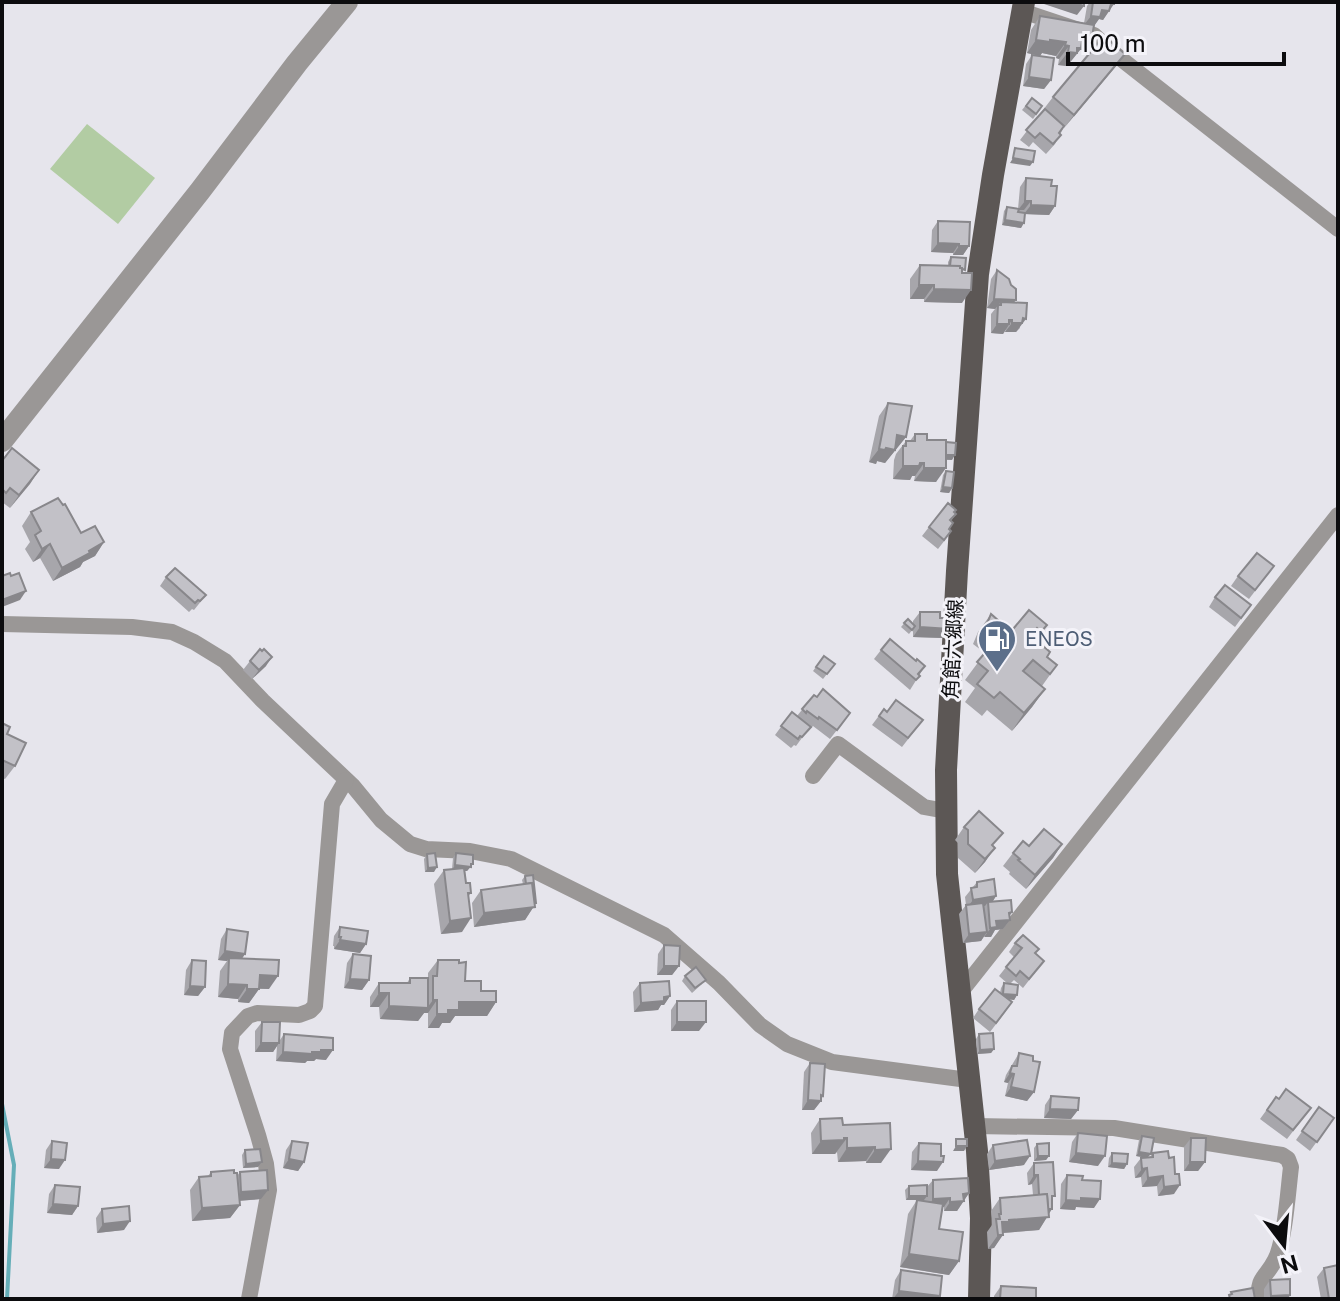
<svg xmlns="http://www.w3.org/2000/svg" width="1340" height="1301" viewBox="0 0 1340 1301" font-family="'Public Sans','Noto Sans JP',sans-serif">
  <style>
    .green { fill: #b2cca3 }
    .lines { fill: none; stroke-linecap: round; stroke-linejoin: round }
    .stream { stroke: #65aeb8; stroke-width: 4 }
    .minor { stroke: #9a9796; stroke-width: 16 }
    .tertiary { stroke: #9a9796; stroke-width: 22 }
    .primary { stroke: #5c5755; stroke-width: 22 }
    .wall { fill: #a7a6ab }
    .shaded-wall { fill: #88878b }
    .building { fill: #c2c1c7; stroke: #88878b; stroke-width: 2 }
    .labels { text-anchor: middle; dominant-baseline: central; stroke-width: 6; stroke-linejoin: round; paint-order: stroke }
    .service-label { font-size: 20px; fill: #4e5e75; stroke: #f4f3f9; text-anchor: start }
    .street-label { font-size: 20px; fill: #0c0c0e; stroke: #f4f3f9 }
  </style>
  <rect width="100%" height="100%" fill="#e6e5ec"/>
  <polygon class="green" points="87,124 155,178 118,224 50,169"/>
  <g class="lines">
    <polyline class="stream" points="2,1104 14,1165 7,1299"/>
    <g class="minor">
      <polyline points="1022,11 1094,35 1111,51 1338,229"/>
      <polyline points="2,624 132,627 172,632 194,642 225,661 263,701 353,786 381,820 410,844 426,849 470,851 511,859 664,935 719,983 760,1025 787,1044 832,1062 968,1080"/>
      <polyline points="813,776 838,744 924,807 946,811"/>
      <polyline points="959,994 1338,515"/>
      <path d="M974 1126 1114 1128 1282 1155 1288 1159 1291 1167C1288 1191 1285 1241 1275 1260 1266 1278 1257 1277 1259 1299"/>
      <polyline points="249,1299 269,1190 266,1164 258,1135 230,1049 232,1033 248,1016 257,1013 299,1015 310,1011 315,1006 332,804 346,780"/>
    </g>
    <polyline class="tertiary" points="2,441 200,191 297,63 347,2"/>
    <polyline class="primary" points="979,1299 981,1218 977,1151 947,874 946,770 957,571 978,274 993,175 1024,2"/>
  </g>
  <g class="wall">
    <polygon points="1090,2 1114,2 1103,20 1099,19 1094,26 1083,50 1080,50 1067,66 1058,65 1059,59 1056,58 1056,56 1042,53 1040,56 1027,53 1031,30 1040,16 1084,23 1087,6"/>
    <polygon points="1032,55 1051,80 1044,89 1023,86 1026,64"/>
    <polygon points="1115,67 1064,128 1064,127 1055,144 1046,154 1033,142 1029,147 1020,140 1053,97"/>
    <polygon points="1032,98 1042,106 1033,119 1022,110"/>
    <polygon points="1026,178 1051,186 1055,206 1049,215 1025,214 1021,228 1002,225 1004,211 1007,207 1018,209 1020,187"/>
    <polygon points="938,221 969,246 963,255 953,255 953,253 931,252 932,230"/>
    <polygon points="951,257 962,303 924,302 924,299 910,299 910,279 920,265 948,266 948,262"/>
    <polygon points="997,270 1014,303 1020,328 1016,332 1005,332 1006,329 1003,334 991,333 991,314 995,309 987,308 991,279"/>
    <polygon points="888,403 906,437 885,463 877,461 876,464 869,462 879,416"/>
    <polygon points="915,434 927,440 952,460 946,460 936,482 914,481 915,476 912,476 910,480 893,479 894,460 896,454 906,441 910,441"/>
    <polygon points="2,461 39,470 10,508 2,502"/>
    <polygon points="946,471 952,488 949,493 940,492 943,475"/>
    <polygon points="31,512 81,533 104,542 95,556 83,562 80,567 53,581 40,558 33,562 25,549 30,542 22,526"/>
    <polygon points="954,512 956,514 951,521 945,540 938,549 922,536 929,527"/>
    <polygon points="1274,566 1249,599 1231,586 1238,576"/>
    <polygon points="166,577 206,595 194,610 192,609 189,612 160,586"/>
    <polygon points="1215,597 1251,605 1235,627 1209,607"/>
    <polygon points="920,612 940,618 943,638 913,637 913,629 909,634 901,627 908,619 913,624 913,621"/>
    <polygon points="991,614 997,626 1008,635 1047,625 1036,640 1047,657 1057,665 1042,686 1045,689 1032,707 1012,731 987,710 982,716 965,702 975,688 965,680 985,653 973,644 978,632"/>
    <polygon points="881,650 916,661 925,666 910,690 874,659"/>
    <polygon points="824,656 835,664 823,679 813,671"/>
    <polygon points="250,661 266,666 252,679 243,670"/>
    <polygon points="814,695 850,713 830,739 813,726 811,728 810,727 796,746 794,745 791,748 775,735 792,712 797,716"/>
    <polygon points="884,709 887,712 923,720 902,747 872,725"/>
    <polygon points="2,723 7,734 15,766 5,779 2,778"/>
    <polygon points="964,827 993,847 985,862 975,873 958,858 958,843 955,840"/>
    <polygon points="1062,844 1053,858 1026,889 1009,874 1010,872 1003,866 1013,853 1029,846"/>
    <polygon points="456,853 473,864 467,871 465,871 466,883 471,893 468,897 462,932 441,934 434,884 444,870 452,869 453,858"/>
    <polygon points="427,854 434,872 425,872 424,859"/>
    <polygon points="525,876 536,903 525,920 474,927 472,903 481,890 523,884 522,880"/>
    <polygon points="977,882 996,896 992,902 1009,917 1010,920 1003,929 995,930 991,937 984,936 981,941 963,943 959,914 966,905 965,897"/>
    <polygon points="340,927 366,944 360,953 334,949 334,946 333,946 334,936"/>
    <polygon points="227,929 245,954 242,958 269,989 259,989 249,1003 238,1002 238,999 218,997 220,971 227,961 218,960 221,939"/>
    <polygon points="1015,943 1036,954 1044,961 1023,988 1014,980 1010,984 1017,995 1014,1000 1008,999 1006,1011 990,1032 973,1018 979,1009 1000,993 1001,988 1004,983 1008,984 999,976 1014,957 1009,952"/>
    <polygon points="664,945 679,966 672,975 657,975 658,954"/>
    <polygon points="353,954 369,980 362,990 344,988 347,963"/>
    <polygon points="192,960 205,987 198,996 184,995 186,970"/>
    <polygon points="438,960 459,963 465,981 496,1002 487,1016 455,1016 450,1023 442,1023 439,1028 428,1028 428,1013 424,1013 418,1021 380,1019 379,1007 370,1007 370,997 379,983 407,983 410,978 428,984 428,973"/>
    <polygon points="685,976 702,984 692,993 682,981"/>
    <polygon points="640,983 670,996 664,1005 661,1005 658,1010 634,1012 633,992"/>
    <polygon points="677,1001 699,1031 671,1031 671,1010"/>
    <polygon points="262,1022 280,1040 284,1034 326,1060 316,1059 314,1061 307,1061 305,1063 276,1061 277,1046 273,1052 255,1052 255,1031"/>
    <polygon points="979,1034 994,1049 991,1053 977,1054 976,1039"/>
    <polygon points="1019,1053 1033,1061 1034,1092 1027,1101 1005,1096 1008,1083 1004,1082 1006,1075"/>
    <polygon points="810,1063 823,1096 821,1101 814,1110 802,1110 804,1072"/>
    <polygon points="1051,1096 1078,1110 1071,1119 1044,1118 1045,1105"/>
    <polygon points="1276,1097 1279,1099 1311,1108 1287,1139 1260,1119"/>
    <polygon points="1319,1107 1334,1118 1310,1151 1296,1140"/>
    <polygon points="820,1119 843,1125 890,1123 881,1163 866,1163 866,1161 838,1162 837,1152 835,1154 812,1154 811,1133"/>
    <polygon points="1078,1133 1098,1166 1069,1162 1072,1142"/>
    <polygon points="1142,1136 1148,1157 1150,1157 1153,1153 1174,1194 1158,1196 1157,1186 1142,1187 1141,1177 1135,1178 1134,1167 1141,1158 1143,1157 1136,1156 1139,1140"/>
    <polygon points="1191,1138 1205,1162 1198,1171 1184,1171 1184,1147"/>
    <polygon points="52,1141 59,1169 44,1168 46,1150"/>
    <polygon points="292,1141 304,1162 298,1171 283,1168 286,1150"/>
    <polygon points="919,1143 937,1171 911,1170 912,1152"/>
    <polygon points="1037,1144 1049,1156 1046,1160 1034,1161 1034,1148"/>
    <polygon points="993,1145 1024,1165 989,1170 987,1154"/>
    <polygon points="245,1150 262,1162 258,1167 243,1168 242,1155"/>
    <polygon points="1112,1153 1127,1164 1124,1169 1108,1167 1109,1158"/>
    <polygon points="1034,1163 1052,1201 1049,1214 1039,1230 1003,1233 994,1248 988,1249 987,1232 992,1225 991,1211 1000,1198 1033,1195 1032,1184 1028,1185 1027,1173"/>
    <polygon points="211,1172 234,1173 237,1176 240,1172 261,1199 239,1201 240,1205 230,1218 192,1221 190,1190 199,1177 208,1176"/>
    <polygon points="1067,1175 1082,1180 1094,1208 1076,1207 1075,1210 1060,1209 1061,1184"/>
    <polygon points="933,1180 969,1193 957,1211 944,1211 944,1207 943,1207 939,1229 959,1261 949,1275 900,1267 908,1214 917,1200 906,1200 905,1190 909,1186 927,1187"/>
    <polygon points="55,1185 78,1206 72,1215 47,1213 49,1194"/>
    <polygon points="102,1209 124,1230 97,1233 96,1218"/>
    <polygon points="1324,1268 1338,1299 1321,1299 1317,1277"/>
    <polygon points="901,1270 940,1296 938,1299 892,1299 895,1280"/>
    <polygon points="1270,1280 1288,1299 1264,1299 1264,1289"/>
    <polygon points="1001,1286 1036,1299 994,1299 994,1296"/>
  </g>
  <g class="shaded-wall">
    <polygon points="1042,2 1071,2 1084,6 1077,15 1041,3"/>
    <polygon points="1111,4 1114,4 1103,20 1099,19 1094,26 1084,25 1091,16"/>
    <polygon points="1083,35 1092,37 1083,50 1080,50 1067,66 1058,65 1068,52"/>
    <polygon points="1036,40 1050,40 1066,42 1056,56 1042,53 1040,56 1027,53"/>
    <polygon points="1065,45 1069,46 1059,59 1056,58"/>
    <polygon points="1125,54 1115,67 1064,128 1074,115"/>
    <polygon points="1029,77 1051,80 1044,89 1023,86"/>
    <polygon points="1013,158 1033,162 1030,166 1010,163"/>
    <polygon points="1025,201 1031,201 1024,210 1018,210"/>
    <polygon points="1031,205 1055,206 1049,215 1024,214"/>
    <polygon points="1005,220 1024,223 1021,228 1002,225"/>
    <polygon points="938,243 959,244 953,253 931,252"/>
    <polygon points="959,246 969,246 963,255 953,255"/>
    <polygon points="919,285 934,285 924,299 910,299"/>
    <polygon points="934,289 971,290 962,303 924,302"/>
    <polygon points="994,299 1016,300 1009,309 1001,305 1001,302 995,309 987,308"/>
    <polygon points="1023,318 1026,319 1016,332 1005,332 1012,323"/>
    <polygon points="1009,320 1012,320 1003,334 991,333 997,324"/>
    <polygon points="897,435 906,437 885,463 877,461 876,464 869,462 879,449"/>
    <polygon points="943,455 955,455 952,460 940,459"/>
    <polygon points="920,463 924,463 915,476 912,476 910,480 893,479 903,466"/>
    <polygon points="924,468 946,468 936,482 914,481"/>
    <polygon points="39,470 30,484 10,508 19,495"/>
    <polygon points="943,487 952,488 949,493 940,492"/>
    <polygon points="104,542 95,556 83,562 80,567 53,581 62,568"/>
    <polygon points="50,544 40,558 33,562 42,549"/>
    <polygon points="26,591 20,600 2,607 2,600"/>
    <polygon points="920,627 950,629 943,638 913,637"/>
    <polygon points="272,657 266,666 252,679 259,670"/>
    <polygon points="1045,689 1032,707 1012,731 1024,713"/>
    <polygon points="1062,844 1053,858 1026,889 1035,875"/>
    <polygon points="995,848 985,862 975,873 985,859"/>
    <polygon points="471,864 473,864 467,871 452,870 455,865"/>
    <polygon points="437,867 434,872 425,872 428,868"/>
    <polygon points="996,896 990,906 988,902 985,906 966,909 973,900"/>
    <polygon points="536,903 525,920 474,927 484,913"/>
    <polygon points="1012,912 1007,920 1010,920 1003,929 995,930 991,937 984,937 996,921 1009,913"/>
    <polygon points="471,918 462,932 441,934 450,921"/>
    <polygon points="987,932 981,941 963,943 969,934"/>
    <polygon points="340,940 366,944 360,953 334,949"/>
    <polygon points="225,951 245,954 239,963 229,958 227,961 218,960"/>
    <polygon points="664,966 679,966 672,975 657,975"/>
    <polygon points="260,975 278,976 269,989 250,988"/>
    <polygon points="350,979 369,980 362,990 344,988"/>
    <polygon points="228,984 247,985 238,999 218,997"/>
    <polygon points="190,986 205,987 198,996 184,995"/>
    <polygon points="247,989 259,989 249,1003 238,1002"/>
    <polygon points="379,993 389,993 379,1007 370,1007"/>
    <polygon points="1003,994 1017,995 1014,1000 1000,998"/>
    <polygon points="670,996 664,1005 661,1005 658,1010 634,1012 641,1003"/>
    <polygon points="433,1000 437,1000 428,1013 424,1013 418,1021 380,1019 389,1006 427,1008"/>
    <polygon points="459,1002 496,1002 487,1016 455,1016 450,1023 442,1023 439,1028 428,1028 437,1014 448,1010"/>
    <polygon points="677,1022 706,1022 699,1031 671,1031"/>
    <polygon points="261,1043 279,1043 273,1052 255,1052"/>
    <polygon points="994,1049 991,1053 977,1054 980,1050"/>
    <polygon points="321,1050 333,1050 326,1060 316,1059 314,1061 307,1061 305,1063 276,1061 283,1052 312,1052"/>
    <polygon points="1010,1073 1014,1074 1008,1083 1004,1082"/>
    <polygon points="1011,1087 1034,1092 1027,1101 1005,1096"/>
    <polygon points="821,1095 823,1096 819,1101 821,1101 814,1110 802,1110 808,1100"/>
    <polygon points="1050,1109 1078,1110 1071,1119 1044,1118"/>
    <polygon points="847,1138 835,1154 812,1154 821,1141"/>
    <polygon points="956,1146 967,1146 964,1151 953,1151"/>
    <polygon points="875,1147 866,1161 838,1162 847,1148"/>
    <polygon points="891,1149 881,1163 866,1163 875,1150"/>
    <polygon points="1139,1152 1151,1154 1147,1158 1136,1156"/>
    <polygon points="1076,1153 1105,1156 1098,1166 1069,1162"/>
    <polygon points="1030,1156 1024,1165 989,1170 995,1161"/>
    <polygon points="1038,1156 1049,1156 1046,1160 1034,1161"/>
    <polygon points="51,1159 65,1160 59,1169 44,1168"/>
    <polygon points="289,1159 304,1162 298,1171 283,1168"/>
    <polygon points="918,1161 943,1162 937,1171 911,1170"/>
    <polygon points="262,1162 258,1167 243,1168 246,1164"/>
    <polygon points="1190,1162 1205,1162 1198,1171 1184,1171"/>
    <polygon points="1112,1163 1127,1164 1124,1169 1108,1167"/>
    <polygon points="1147,1168 1141,1177 1135,1178 1142,1169"/>
    <polygon points="1034,1175 1038,1175 1032,1184 1028,1185"/>
    <polygon points="1163,1176 1157,1186 1142,1187 1148,1178"/>
    <polygon points="1180,1185 1174,1194 1158,1196 1164,1187"/>
    <polygon points="268,1190 261,1199 235,1201 241,1192"/>
    <polygon points="969,1193 957,1211 944,1211 950,1202 963,1194"/>
    <polygon points="909,1196 927,1196 924,1200 906,1200"/>
    <polygon points="950,1198 944,1207 927,1208 933,1199"/>
    <polygon points="1081,1198 1100,1199 1094,1208 1076,1207 1075,1210 1060,1209 1066,1200"/>
    <polygon points="53,1204 78,1206 72,1215 47,1213"/>
    <polygon points="240,1205 230,1218 192,1221 202,1208"/>
    <polygon points="1052,1209 1039,1230 1002,1233 1003,1235 994,1248 988,1249 998,1235 1002,1222 1047,1210"/>
    <polygon points="130,1221 124,1230 97,1233 103,1224"/>
    <polygon points="909,1254 959,1261 949,1275 900,1267"/>
    <polygon points="899,1291 940,1296 938,1299 893,1299"/>
    <polygon points="1290,1295 1288,1299 1269,1299 1271,1296"/>
  </g>
  <g class="building">
    <polygon points="1071,2 1084,2 1084,6"/>
    <polygon points="1093,2 1114,2 1114,4 1111,4 1109,11 1102,10 1100,17 1091,16"/>
    <polygon points="1040,16 1094,25 1092,37 1083,35 1081,48 1077,48 1077,53 1068,52 1069,46 1065,45 1066,42 1050,40 1050,42 1036,40"/>
    <polygon points="1104,36 1125,54 1074,115 1053,97"/>
    <polygon points="1032,55 1054,58 1051,80 1029,77"/>
    <polygon points="1032,98 1042,106 1036,114 1026,106"/>
    <polygon points="1045,109 1064,126 1059,133 1061,135 1053,144 1040,133 1035,138 1026,130"/>
    <polygon points="1015,148 1035,151 1033,162 1013,158"/>
    <polygon points="1026,178 1052,180 1051,186 1057,186 1055,206 1031,205 1031,201 1025,201"/>
    <polygon points="1007,207 1019,209 1018,212 1025,213 1024,223 1005,220"/>
    <polygon points="938,221 970,222 969,246 959,246 959,244 938,243"/>
    <polygon points="951,257 966,258 965,270 960,268 960,266 950,266"/>
    <polygon points="920,265 960,266 960,268 962,268 962,273 972,273 971,290 934,289 934,285 919,285"/>
    <polygon points="997,270 1009,279 1011,285 1016,289 1016,300 994,299"/>
    <polygon points="1001,302 1027,303 1026,319 1023,318 1022,323 1012,323 1012,320 1009,320 1009,324 997,324 998,305 1001,305"/>
    <polygon points="888,403 912,406 906,437 897,435 895,450 886,448 885,450 879,449"/>
    <polygon points="915,434 927,434 927,440 946,440 946,468 924,468 924,463 920,463 919,466 903,466 903,446 906,446 906,441 915,441"/>
    <polygon points="946,442 956,443 955,455 946,455"/>
    <polygon points="12,448 39,470 19,495 10,488 6,493 2,489 2,461"/>
    <polygon points="946,471 954,472 952,488 943,487"/>
    <polygon points="58,498 63,505 65,504 81,533 95,526 104,542 89,551 90,553 62,568 50,544 42,549 35,535 41,531 31,512"/>
    <polygon points="948,503 956,510 954,512 956,514 950,520 953,523 949,529 951,531 944,540 929,527"/>
    <polygon points="1257,553 1274,566 1255,590 1238,576"/>
    <polygon points="175,568 206,595 200,601 198,600 195,603 166,577"/>
    <polygon points="10,573 11,576 19,573 26,591 2,600 2,576"/>
    <polygon points="1225,585 1251,605 1241,618 1215,597"/>
    <polygon points="1029,610 1047,625 1041,632 1037,628 1028,639 1033,643 1036,640 1050,652 1047,657 1057,665 1050,674 1033,660 1023,671 1045,689 1024,713 1000,692 994,698 977,684 988,671 977,662 992,645 999,651 1006,643 986,626 991,614 1000,622 997,626 1008,635"/>
    <polygon points="920,612 940,612 940,618 949,618 950,629 920,627"/>
    <polygon points="908,619 915,626 912,630 904,623"/>
    <polygon points="890,639 916,661 917,659 925,666 918,674 920,676 916,680 881,650"/>
    <polygon points="260,649 262,651 264,649 272,657 259,670 250,661"/>
    <polygon points="824,656 835,664 827,674 816,667"/>
    <polygon points="823,689 850,713 837,730 819,717 818,719 807,711 806,713 802,709 814,695 817,697"/>
    <polygon points="896,700 923,720 908,738 879,716 884,709 887,712"/>
    <polygon points="792,712 811,727 802,737 800,736 798,739 781,726"/>
    <polygon points="2,723 10,727 7,734 26,743 15,766 2,760"/>
    <polygon points="979,811 1003,833 992,845 995,848 985,859 968,844 968,830 964,827"/>
    <polygon points="1044,829 1062,844 1035,875 1018,860 1020,859 1013,853 1023,841 1029,846"/>
    <polygon points="435,853 437,867 428,868 427,854"/>
    <polygon points="456,853 473,855 473,864 471,864 471,867 455,865"/>
    <polygon points="464,868 466,883 470,883 471,893 468,893 471,918 450,921 444,870"/>
    <polygon points="533,875 536,903 534,903 532,883 526,884 525,876"/>
    <polygon points="994,879 996,896 973,900 971,888 977,887 977,882"/>
    <polygon points="532,883 535,907 484,913 481,890"/>
    <polygon points="1011,900 1012,912 1009,913 1010,920 996,921 997,927 990,928 988,902"/>
    <polygon points="983,903 987,932 969,934 966,905"/>
    <polygon points="340,927 368,931 366,944 340,940 341,937 339,937"/>
    <polygon points="227,929 248,932 245,954 225,951"/>
    <polygon points="1023,935 1039,949 1035,953 1044,961 1029,979 1020,971 1016,976 1006,967 1022,948 1015,943"/>
    <polygon points="664,945 680,946 679,966 664,966"/>
    <polygon points="353,954 371,956 369,980 350,979"/>
    <polygon points="229,958 279,960 278,976 260,975 259,989 247,989 247,985 228,984"/>
    <polygon points="192,960 206,961 205,987 190,986"/>
    <polygon points="438,960 459,960 459,963 466,962 465,981 481,981 481,991 496,991 496,1002 459,1002 459,1010 448,1010 448,1014 437,1014 437,1000 433,1000 433,976 437,976"/>
    <polygon points="696,967 706,980 695,988 685,976"/>
    <polygon points="410,978 428,978 428,1008 389,1006 389,993 379,993 379,983 410,983"/>
    <polygon points="669,981 670,996 664,997 664,1001 641,1003 640,983"/>
    <polygon points="1004,983 1018,985 1017,995 1003,994"/>
    <polygon points="995,989 1012,1002 996,1023 979,1009"/>
    <rect x="677" y="1001" width="29" height="21"/>
    <polygon points="262,1022 280,1022 279,1043 261,1043"/>
    <polygon points="993,1033 994,1049 980,1050 979,1034"/>
    <polygon points="284,1034 333,1038 333,1050 321,1050 321,1052 312,1052 312,1054 283,1052"/>
    <polygon points="1019,1053 1033,1056 1033,1061 1040,1062 1034,1092 1011,1087 1014,1074 1010,1073 1012,1066 1017,1066"/>
    <polygon points="810,1063 825,1064 823,1096 821,1095 821,1101 808,1100"/>
    <polygon points="1286,1089 1311,1108 1293,1130 1267,1110 1276,1097 1279,1099"/>
    <polygon points="1051,1096 1079,1098 1078,1110 1050,1109"/>
    <polygon points="1319,1107 1334,1118 1317,1142 1302,1131"/>
    <polygon points="842,1118 843,1125 890,1123 891,1149 875,1150 875,1147 847,1148 847,1138 844,1138 844,1140 821,1141 820,1119"/>
    <polygon points="1078,1133 1107,1136 1105,1156 1076,1153"/>
    <polygon points="1142,1136 1154,1138 1151,1154 1139,1152"/>
    <polygon points="1191,1138 1206,1138 1205,1162 1190,1162"/>
    <rect x="956" y="1139" width="11" height="7"/>
    <polygon points="1027,1140 1030,1156 995,1161 993,1145"/>
    <polygon points="52,1141 67,1143 65,1160 51,1159"/>
    <polygon points="292,1141 308,1143 304,1162 289,1159"/>
    <polygon points="919,1143 941,1144 941,1156 944,1156 943,1162 918,1161"/>
    <polygon points="1049,1143 1049,1156 1038,1156 1037,1144"/>
    <polygon points="260,1149 262,1162 246,1164 245,1150"/>
    <polygon points="1168,1151 1169,1158 1174,1157 1175,1174 1179,1174 1180,1185 1164,1187 1163,1176 1148,1178 1147,1168 1142,1169 1141,1158 1153,1157 1153,1153"/>
    <polygon points="1112,1153 1128,1154 1127,1164 1112,1163"/>
    <polygon points="1053,1162 1055,1196 1052,1196 1052,1209 1048,1209 1047,1194 1039,1195 1038,1175 1034,1175 1034,1163"/>
    <polygon points="234,1170 234,1173 237,1173 240,1205 202,1208 199,1177 211,1176 211,1172"/>
    <polygon points="267,1170 268,1190 241,1192 240,1172"/>
    <polygon points="1067,1175 1083,1176 1082,1180 1101,1181 1100,1199 1081,1198 1081,1201 1066,1200"/>
    <polygon points="968,1178 969,1193 963,1194 964,1201 950,1202 950,1198 933,1199 933,1180"/>
    <polygon points="55,1185 80,1187 78,1206 53,1204"/>
    <polygon points="927,1185 927,1196 909,1196 909,1186"/>
    <polygon points="1047,1194 1049,1217 1009,1220 1009,1222 1002,1222 1003,1235 998,1235 996,1219 1000,1219 999,1214 1001,1214 1000,1198"/>
    <polygon points="917,1200 943,1204 939,1229 963,1232 959,1261 909,1254"/>
    <polygon points="129,1206 130,1221 103,1224 102,1209"/>
    <polygon points="1338,1265 1338,1299 1329,1299 1324,1268"/>
    <polygon points="901,1270 942,1276 940,1296 899,1291"/>
    <polygon points="1290,1279 1290,1295 1271,1296 1270,1280"/>
    <polygon points="1001,1286 1036,1288 1036,1299 1000,1299"/>
    <polygon points="1253,1288 1255,1299 1230,1299 1229,1295 1232,1294 1231,1292"/>
  </g>
  <defs>
    <g id="fuel-pin" transform="scale(2)"><path d="M0 17L-7.5 6A9.5 9.5 0 1 1 7.5 6Z" fill="#5c6f8a" stroke="#f4f3f9"/><path d="M-5.5-6h7V0h2V4h1.3V-2.5L3-4.5l.8-.8L6-3V5H2.5V1h-1V6h-7ZM-4.2-4.7v3.2H.2V-4.7Z" fill="#fff"/></g>
  </defs>
  <g fill-rule="evenodd">
    <use href="#fuel-pin" x="997" y="639"/>
  </g>
  <g class="labels">
    <g class="service-label">
      <text x="1025" y="639">ENEOS</text>
    </g>
    <g class="street-label">
      <text transform="translate(953 649) rotate(-87)">角館六郷線</text>
    </g>
  </g>
  <rect width="1340" height="1301" fill="none" stroke="#0c0c0e" stroke-width="8"/>
  <g transform="translate(1284 1245) rotate(164)" stroke="#f4f3f9" stroke-width="6" paint-order="stroke">
  <path d="M0-6L14 30L0 20L-14 30Z" fill="#0c0c0e"/>
  <text y="-12" font-size="22" font-weight="bold" text-anchor="middle" fill="#0c0c0e">N</text>
  </g>
  <path d="M1068 52v12h216v-12" fill="none" stroke="#0c0c0e" stroke-width="4"/>
  <text x="1080" y="52" font-size="24" fill="#0c0c0e" stroke="#f4f3f9" stroke-width="6" paint-order="stroke">100 m</text>
</svg>
